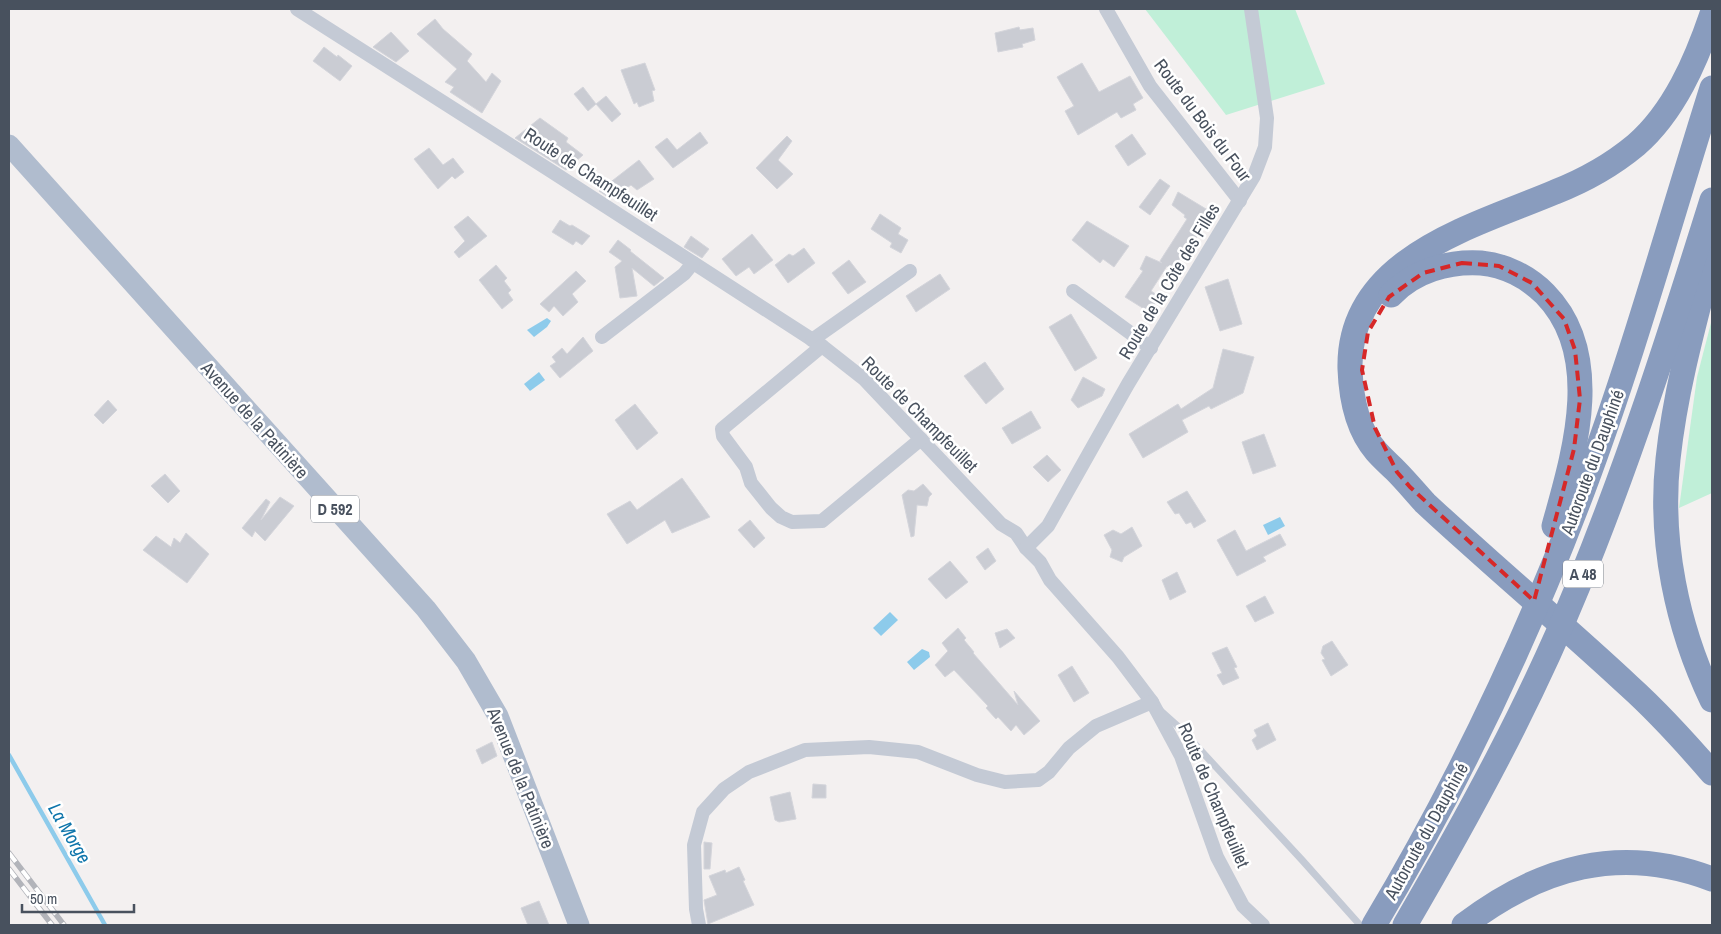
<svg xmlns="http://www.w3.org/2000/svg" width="1721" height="934" viewBox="0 0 1721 934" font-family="'Archivo Narrow',sans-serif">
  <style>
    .green { fill: #c0efd8 }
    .water { fill: #8dcbeb }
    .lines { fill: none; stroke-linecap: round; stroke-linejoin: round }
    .stream { stroke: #8dcbeb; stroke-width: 4.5 }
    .building { fill: #caccd3; stroke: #d4d5db }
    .lane { stroke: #c4cad5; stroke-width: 7 }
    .street { stroke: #c4cad5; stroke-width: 14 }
    .primary { stroke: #b0bcce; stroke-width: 21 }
    .highway { stroke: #899cbe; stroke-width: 25 }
    .rail-casing { stroke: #b2b4ba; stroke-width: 5.5 }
    .rail { stroke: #fff; stroke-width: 4; stroke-dasharray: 11; stroke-linecap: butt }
    .marked { fill: none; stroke: #d62828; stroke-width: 4; stroke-dasharray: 10 6; stroke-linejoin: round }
    .labels { text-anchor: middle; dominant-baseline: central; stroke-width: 5; stroke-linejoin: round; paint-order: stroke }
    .shield { fill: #fff; stroke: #7f858e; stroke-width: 1 }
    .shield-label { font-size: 16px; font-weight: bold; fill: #48515e }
    .street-label { font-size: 18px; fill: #48515e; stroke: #fff }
    .water-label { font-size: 19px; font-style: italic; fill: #0e75ab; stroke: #fff }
  </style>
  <rect width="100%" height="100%" fill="#f3f0f0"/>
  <g class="green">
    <polygon points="1145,9 1295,9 1325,84 1226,115"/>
    <polygon points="1712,319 1712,493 1679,508 1697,377"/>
  </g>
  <g class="water">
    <polygon points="547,318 551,321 547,327 534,337 527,330"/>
    <polygon points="539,372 545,380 530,391 524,384"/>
    <polygon points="1280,517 1285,526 1268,535 1263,525"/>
    <polygon points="890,612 898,620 881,636 873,628"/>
    <polygon points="922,649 929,652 930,657 914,670 907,662"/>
  </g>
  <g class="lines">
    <polyline class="stream" points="9,755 105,925"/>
  </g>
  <g class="building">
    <polygon points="435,19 443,29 472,54 467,61 486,82 492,73 501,81 482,113 450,92 454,87 445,82 457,69 417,34"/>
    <polygon points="1019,27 1020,30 1033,28 1035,40 1022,44 1023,47 998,52 995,33"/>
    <polygon points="391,32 409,51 396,62 373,47"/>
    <polygon points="324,47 337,57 338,55 352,66 340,81 313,61"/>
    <polygon points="645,63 655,90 652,91 654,101 639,107 637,102 634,104 621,70"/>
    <polygon points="1082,63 1099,92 1130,76 1143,98 1133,104 1136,110 1121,118 1117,112 1078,135 1065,111 1074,106 1057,77"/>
    <polygon points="583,87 596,104 588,111 574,94"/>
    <polygon points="606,96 621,114 612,122 596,104"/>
    <polygon points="540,118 568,138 566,142 583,155 566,170 515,138"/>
    <polygon points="700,132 708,143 673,168 655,147 667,138 677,150"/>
    <polygon points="1132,134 1146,154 1128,166 1115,146"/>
    <polygon points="787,136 792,141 778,160 793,174 777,189 756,168"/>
    <polygon points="429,148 443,165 453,158 464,172 455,179 452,176 438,189 414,159"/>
    <polygon points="639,160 654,179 637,190 631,185 611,199 599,191"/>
    <polygon points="1160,179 1170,186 1150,215 1139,207"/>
    <polygon points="1178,192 1211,212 1186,255 1183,253 1173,270 1167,266 1151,291 1160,297 1149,312 1125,297 1143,271 1140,269 1146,256 1162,263 1160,261 1187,219 1184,217 1185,215 1172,205"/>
    <polygon points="880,214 901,228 898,234 908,240 901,253 890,247 892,243 871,229"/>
    <polygon points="468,216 487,236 459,258 454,252 465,241 454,227"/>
    <polygon points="560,220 570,226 572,225 590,236 582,245 576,241 573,245 552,232"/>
    <polygon points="1087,221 1129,246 1114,267 1103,259 1100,263 1072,240"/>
    <polygon points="752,234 773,260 754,274 749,267 736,276 722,259"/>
    <polygon points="691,236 709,249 702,258 684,247"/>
    <polygon points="618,240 631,250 630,251 664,278 654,286 632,268 637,296 620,298 615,267 622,261 609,252"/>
    <polygon points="804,248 815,263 788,283 775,265 789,254 793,256"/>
    <polygon points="849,260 866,282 848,294 832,273"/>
    <polygon points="496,265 507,278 504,281 511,290 508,293 513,300 502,309 479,280"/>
    <polygon points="576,271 586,281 572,294 578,302 563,316 554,306 549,312 540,304"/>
    <polygon points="940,274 950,289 916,312 906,296"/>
    <polygon points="1228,279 1242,324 1220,331 1205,287"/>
    <polygon points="1071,314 1097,358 1075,371 1049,327"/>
    <polygon points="583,337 593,351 560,378 550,366 556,362 552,357 562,348 567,354"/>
    <polygon points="1223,349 1254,357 1243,393 1211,409 1209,406 1182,420 1188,432 1143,458 1129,434 1178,404 1181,409 1213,388"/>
    <polygon points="985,362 1004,389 986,404 964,376"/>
    <polygon points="1083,377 1105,389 1102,396 1078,408 1071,400"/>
    <polygon points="108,400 117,410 103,424 94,415"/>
    <polygon points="635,404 658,433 637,450 615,420"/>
    <polygon points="1031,411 1041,428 1012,444 1002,428"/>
    <polygon points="1264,434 1276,466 1253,474 1242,442"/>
    <polygon points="1047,455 1061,470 1048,482 1033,467"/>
    <polygon points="165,474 180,491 168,503 151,486"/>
    <polygon points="682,478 710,517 672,533 665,520 627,544 607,514 630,501 637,510"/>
    <polygon points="923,484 932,494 929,497 927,506 917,505 914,536 911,537 902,495 908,490 914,491"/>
    <polygon points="1187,491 1206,521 1194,528 1191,522 1186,524 1179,513 1175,514 1167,502"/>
    <polygon points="280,497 294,506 265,541 255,531 252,537 242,528 266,499 270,502 261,520"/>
    <polygon points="750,520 765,538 754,548 738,530"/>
    <polygon points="1132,527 1142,546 1124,557 1122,562 1110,557 1112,550 1104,535 1113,530 1121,534"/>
    <polygon points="1235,530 1246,551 1280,534 1286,545 1263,557 1266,561 1237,576 1217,540"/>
    <polygon points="186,533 209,554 187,583 143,550 156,536 171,547 174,538 180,543"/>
    <polygon points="988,548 996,561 985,570 976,557"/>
    <polygon points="950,561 968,582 946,599 928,579"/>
    <polygon points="1177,572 1186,592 1170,600 1162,580"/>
    <polygon points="1265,596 1274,613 1255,622 1246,606"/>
    <polygon points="958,628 966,638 964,640 974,652 973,653 1018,705 1014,691 1040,721 1024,735 1016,725 1011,731 998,717 996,719 986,708 988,706 954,670 945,677 935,665 948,651 942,643"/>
    <polygon points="1007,629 1015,638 1000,648 995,633"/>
    <polygon points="1332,641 1348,665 1331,676 1322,660 1325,659 1321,653 1323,646"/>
    <polygon points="1227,647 1237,667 1234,668 1239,678 1223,685 1217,675 1222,673 1212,653"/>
    <polygon points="1072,666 1089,693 1074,702 1058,675"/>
    <polygon points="1268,723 1276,740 1257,750 1252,740 1257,736 1254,730"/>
    <polygon points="492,742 497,756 482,764 476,750"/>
    <polygon points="813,784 826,785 826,798 812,798"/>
    <polygon points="790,792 796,819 779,822 775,820 770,797"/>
    <polygon points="704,842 712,843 710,869 704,869"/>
    <polygon points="739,867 745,880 743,881 754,905 708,924 704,900 717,895 709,876 725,870 726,873"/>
    <polygon points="539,901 549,925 528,925 521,908"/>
  </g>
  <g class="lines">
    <polyline class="lane" points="1161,711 1180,728 1302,860 1360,925"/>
    <g class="street">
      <polyline points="297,9 551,171 822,346 864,379 1001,524 1016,533 1026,548 1040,562 1050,580 1118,657 1152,702 1181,756 1217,857 1243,906 1263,925"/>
      <polyline points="1106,9 1150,86 1240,201"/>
      <polyline points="1073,291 1151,348"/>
      <polyline points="602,337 684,274 693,263"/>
      <polyline points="812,340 910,271"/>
      <polyline points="822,346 722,429 723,436 746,467 751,483 771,508 781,517 792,522 822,521 921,439"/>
      <polyline points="1026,548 1048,526 1128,384 1254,176 1265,147 1267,118 1251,9"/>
      <polyline points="699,925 696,909 694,845 703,812 724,789 749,772 805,750 869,747 918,752 977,775 1005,782 1038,780 1049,772 1069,748 1096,726 1152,702"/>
    </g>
    <polyline class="primary" points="9,145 426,609 466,661 498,716 579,925"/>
    <g class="highway">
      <path d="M1712 14C1696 61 1674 112 1636 145 1612 165 1583 181 1555 192 1475 226 1347 258 1350 369 1351 397 1357 429 1376 451 1382 458 1389 464 1395 470 1406 481 1415 492 1425 503 1442 519 1460 535 1478 551 1528 596 1580 640 1629 686 1659 713 1686 743 1712 773"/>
      <path d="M1710 248V262C1693 327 1675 393 1668 459 1659 541 1677 627 1712 700"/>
      <path d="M1391 295C1414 271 1448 261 1481 263 1505 265 1528 277 1545 294 1605 355 1574 454 1554 526"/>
      <path d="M1374 925C1457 786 1527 639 1584 487 1633 356 1670 221 1712 88"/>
      <path d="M1405 925C1469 815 1530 704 1578 586 1630 459 1671 331 1712 200"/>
      <path d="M1464 925C1540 867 1620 844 1712 879"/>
    </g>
    <g class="rail-casing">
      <g id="rail">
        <polyline points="9,853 64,925"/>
        <polyline points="9,869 52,925"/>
      </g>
    </g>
    <use href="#rail" class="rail"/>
  </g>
  <path class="marked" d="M1462 263 1499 266 1532 283 1564 319 1575 350 1580 399 1574 449 1534 601 1410 487 1397 472 1375 428 1362 370 1368 332 1389 297 1423 273Z"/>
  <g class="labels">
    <g class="shield">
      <rect x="311" y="495.5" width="48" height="27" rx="4"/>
      <rect x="1563" y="560.5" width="40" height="27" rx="4"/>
    </g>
    <g class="shield-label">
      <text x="335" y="509">D 592</text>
      <text x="1583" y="574">A 48</text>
    </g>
    <g class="street-label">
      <text transform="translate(1203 120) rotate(53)">Route du Bois du Four</text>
      <text transform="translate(591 174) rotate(33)">Route de Champfeuillet</text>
      <text transform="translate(1169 281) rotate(-59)">Route de la Côte des Filles</text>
      <text transform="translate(920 414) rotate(45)">Route de Champfeuillet</text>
      <text transform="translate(255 420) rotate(48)">Avenue de la Patinière</text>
      <text transform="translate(1592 462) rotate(-70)">Autoroute du Dauphiné</text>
      <text transform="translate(521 778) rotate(68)">Avenue de la Patinière</text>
      <text transform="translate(1214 795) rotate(67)">Route de Champfeuillet</text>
      <text transform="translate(1426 831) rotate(-61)">Autoroute du Dauphiné</text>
    </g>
    <g class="water-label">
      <text transform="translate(70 833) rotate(60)">La Morge</text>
    </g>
  </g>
  <rect width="1721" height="934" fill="none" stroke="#48515e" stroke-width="20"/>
  <path d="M22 904v8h112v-8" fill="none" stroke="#48515e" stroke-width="2.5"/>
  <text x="30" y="904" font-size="15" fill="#48515e" stroke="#ffffff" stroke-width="4" paint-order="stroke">50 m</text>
</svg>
